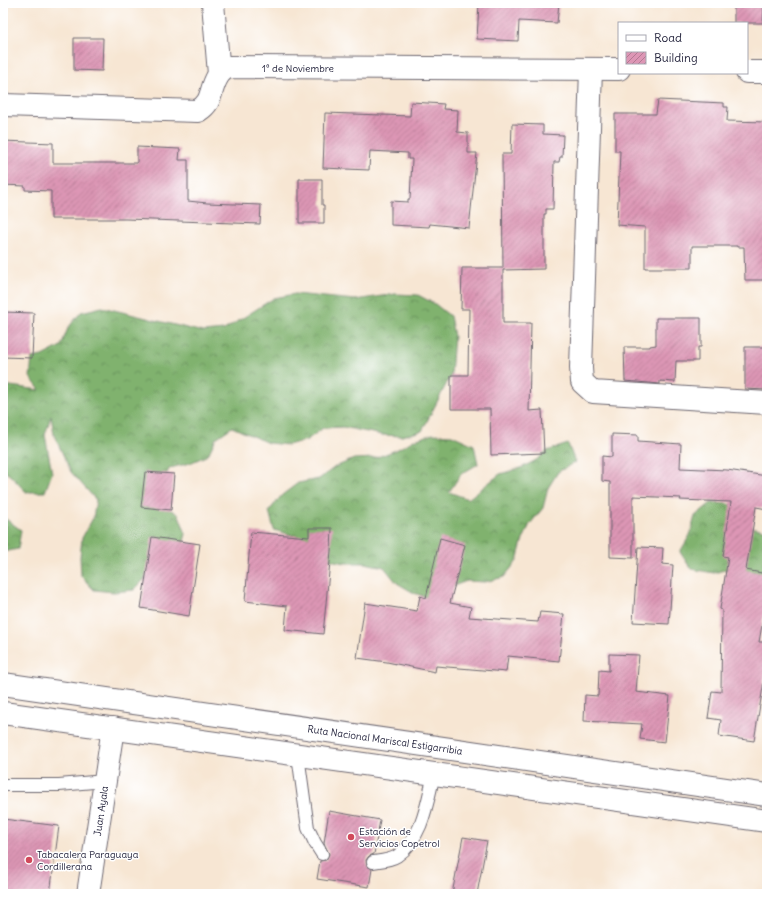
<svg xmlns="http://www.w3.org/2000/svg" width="770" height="897" viewBox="0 0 770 897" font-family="Delius,sans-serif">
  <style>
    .forest { fill: url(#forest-crowns); stroke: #516a54 }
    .building { fill: url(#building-hatch) }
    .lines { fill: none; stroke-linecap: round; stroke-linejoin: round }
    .lane-casing { stroke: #6d6770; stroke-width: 14 }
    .street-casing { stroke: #6d6770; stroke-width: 24 }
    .highway-casing { stroke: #6d6770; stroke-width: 24 }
    .lane { stroke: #fff; stroke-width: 12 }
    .street { stroke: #fff; stroke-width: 22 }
    .highway { stroke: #fff; stroke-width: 22 }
    .poi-dot { fill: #d1495b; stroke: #fff; stroke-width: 1.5 }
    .labels { text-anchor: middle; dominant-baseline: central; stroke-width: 3; stroke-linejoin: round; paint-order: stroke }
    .street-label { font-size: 10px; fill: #22223b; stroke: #fff }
    .poi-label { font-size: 10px; fill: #22223b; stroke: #fff; text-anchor: start }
  </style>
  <defs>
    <pattern id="forest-crowns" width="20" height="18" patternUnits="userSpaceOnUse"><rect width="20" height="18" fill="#80b26e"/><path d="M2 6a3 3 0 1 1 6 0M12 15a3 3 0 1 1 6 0" fill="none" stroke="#68905c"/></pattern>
    <pattern id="building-hatch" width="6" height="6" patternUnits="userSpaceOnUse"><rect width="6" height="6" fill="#dd96b5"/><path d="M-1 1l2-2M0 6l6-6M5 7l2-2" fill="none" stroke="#b37a94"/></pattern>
  </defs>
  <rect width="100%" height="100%" fill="#fff"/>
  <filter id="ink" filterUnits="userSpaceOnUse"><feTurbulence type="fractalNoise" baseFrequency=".025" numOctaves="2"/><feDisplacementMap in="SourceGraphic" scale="8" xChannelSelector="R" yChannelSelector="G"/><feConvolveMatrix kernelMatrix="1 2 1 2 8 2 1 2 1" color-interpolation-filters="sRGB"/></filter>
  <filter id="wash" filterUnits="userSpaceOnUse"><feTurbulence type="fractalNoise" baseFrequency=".012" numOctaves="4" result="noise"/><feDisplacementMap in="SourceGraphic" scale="16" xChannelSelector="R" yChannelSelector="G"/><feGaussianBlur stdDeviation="0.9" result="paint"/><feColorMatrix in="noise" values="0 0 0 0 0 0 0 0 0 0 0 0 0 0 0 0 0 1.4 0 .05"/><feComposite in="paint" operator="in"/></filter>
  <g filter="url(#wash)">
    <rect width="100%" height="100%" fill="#f7e6d3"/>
    <g class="forest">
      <polygon points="295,294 355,300 395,294 418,295 435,304 450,316 454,336 451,375 422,431 402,436 382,435 343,427 323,428 307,440 288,445 268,443 232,427 216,438 208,455 190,463 170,468 160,484 162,504 179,515 186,534 181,552 148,576 134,590 114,592 94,590 81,576 80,557 82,538 93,518 96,500 71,472 54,435 51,416 45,435 52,473 45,492 26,492 12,477 3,470 3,385 40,390 30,377 32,358 42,356 61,346 68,328 81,312 102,307 203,332 224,330 274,298"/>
      <polygon points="433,434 452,435 474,445 478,464 461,474 449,492 468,499 500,474 521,468 538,459 547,451 568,444 575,462 558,472 548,488 543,508 530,524 522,542 517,561 504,577 485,582 467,581 448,588 432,599 414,593 397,583 384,567 365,563 345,563 325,559 292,535 274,530 269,511 282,495 298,483 319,479 335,467 354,459 375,458 396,450 414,440"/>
      <polygon points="711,503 729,504 749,526 767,531 767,584 734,567 714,573 691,569 680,552 690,535 695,516"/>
      <polygon points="3,517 21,530 18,549 3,552"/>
    </g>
    <g id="blocks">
      <g class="building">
        <polygon points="479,3 559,3 557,23 519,21 518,41 477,39"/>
        <polygon points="734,3 764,3 763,23 734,23"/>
        <polygon points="74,38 103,38 102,71 74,70"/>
        <polygon points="658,100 724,103 724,107 728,107 727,121 767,122 767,280 745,280 744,247 737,247 737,246 692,246 692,268 645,268 645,227 617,225 620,151 615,151 615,114 656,114"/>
        <polygon points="411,102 444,104 443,109 458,110 457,132 468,133 468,153 477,153 469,228 430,224 429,227 391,225 391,201 408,202 408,199 410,199 412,159 408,159 408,153 370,151 369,170 323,168 325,113 410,116"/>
        <polygon points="512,124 543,125 543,134 563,135 562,157 560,157 559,162 554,162 553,209 546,209 546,214 544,214 544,269 503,270 503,323 531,323 529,411 542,410 544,453 491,455 490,409 451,409 451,375 468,375 469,309 461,309 462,268 503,268 502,154 511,154"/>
        <polygon points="3,141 53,143 53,163 137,163 137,147 180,149 179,160 188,160 188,201 207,203 261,205 260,224 126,219 51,219 51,191 25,190 25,186 3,185"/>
        <polygon points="299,179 322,179 322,205 324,205 324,223 299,223"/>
        <polygon points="3,312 34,313 32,358 3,357"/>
        <polygon points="656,318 701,318 701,347 698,347 698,361 676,361 675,382 660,381 660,384 625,381 624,347 650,347 650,346 656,345"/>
        <polygon points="745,347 767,347 767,390 745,389"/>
        <polygon points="612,434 638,435 638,441 681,444 680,468 727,470 767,476 767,509 756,507 746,570 767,574 767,597 759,642 767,642 767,675 765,675 754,741 719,736 721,720 708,718 712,691 721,692 722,610 720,609 728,557 723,556 731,502 680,500 681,498 633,496 633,558 610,557 610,482 602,481 602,456 612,457"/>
        <polygon points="145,472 174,474 171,510 141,507"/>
        <polygon points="309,528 332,528 331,551 323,634 285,630 287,606 245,601 251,532 309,537"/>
        <polygon points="152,537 200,544 189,616 141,608"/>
        <polygon points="440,538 465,545 450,603 471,607 469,617 538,622 540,612 564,614 559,661 508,656 506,672 436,666 435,672 387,662 357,658 365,603 417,611 420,596 426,598"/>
        <polygon points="638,547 663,548 662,564 673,565 669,624 633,622"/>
        <polygon points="609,654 639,655 636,692 670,696 665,742 640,739 642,724 584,721 585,695 598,696 599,670 609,671"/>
        <polygon points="329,811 380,820 374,854 369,856 366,860 367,866 372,869 369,887 317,879 320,861 326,860 329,854 324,843"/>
        <polygon points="3,819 59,826 50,894 3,894"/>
        <polygon points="463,837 487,841 477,894 452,894"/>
      </g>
    </g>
  </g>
  <g filter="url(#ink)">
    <use href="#blocks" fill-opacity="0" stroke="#6d6770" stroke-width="1"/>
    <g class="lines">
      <g class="lane-casing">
        <g id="lane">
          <polyline points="298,755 308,828 315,843 322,854"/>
          <polyline points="3,785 59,785 105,781"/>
          <path d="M373 862C380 861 391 860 397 856 423 838 427 803 434 774"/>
        </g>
      </g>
      <g class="street-casing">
        <g id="street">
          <polyline points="213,3 219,74"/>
          <polyline points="591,69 581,368 582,382 593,392 767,403"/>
          <polyline points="747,72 767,72"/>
          <path d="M3 105 198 111C214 101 209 90 218 76 220 72 224 70 227 67L619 69"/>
          <path id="s1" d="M88 894 113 728"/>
        </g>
      </g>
      <g class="highway-casing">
        <g id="highway">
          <path id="s2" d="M3 684 767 795"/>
          <polyline points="3,713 767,821"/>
        </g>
      </g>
      <use href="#lane" class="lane"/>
      <use href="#street" class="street"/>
      <use href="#highway" class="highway"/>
    </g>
  </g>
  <g class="poi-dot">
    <circle cx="351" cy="837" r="4"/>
    <circle cx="29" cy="860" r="4"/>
  </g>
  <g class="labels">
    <g class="street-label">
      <text x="298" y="68">1º de Noviembre</text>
      <text stroke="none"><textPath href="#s2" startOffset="386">Ruta Nacional Mariscal Estigarribia</textPath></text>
      <text stroke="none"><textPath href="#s1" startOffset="84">Juan Ayala</textPath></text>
    </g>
    <g class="poi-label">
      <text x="359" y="831">Estación de<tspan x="359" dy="12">Servicios Copetrol</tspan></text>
      <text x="37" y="854">Tabacalera Paraguaya<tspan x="37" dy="12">Cordillerana</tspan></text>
    </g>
  </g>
  <rect width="770" height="897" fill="none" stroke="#fff" stroke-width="16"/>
  <rect x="618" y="22" width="130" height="52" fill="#ffffff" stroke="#a7a7b1"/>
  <rect x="626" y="35" width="20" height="6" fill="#ffffff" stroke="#a7a7b1"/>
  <text x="654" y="42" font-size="12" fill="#22223b">Road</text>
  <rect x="626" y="52" width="20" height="12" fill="url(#building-hatch)" stroke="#a7a7b1"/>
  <text x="654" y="62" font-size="12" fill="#22223b">Building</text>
</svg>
